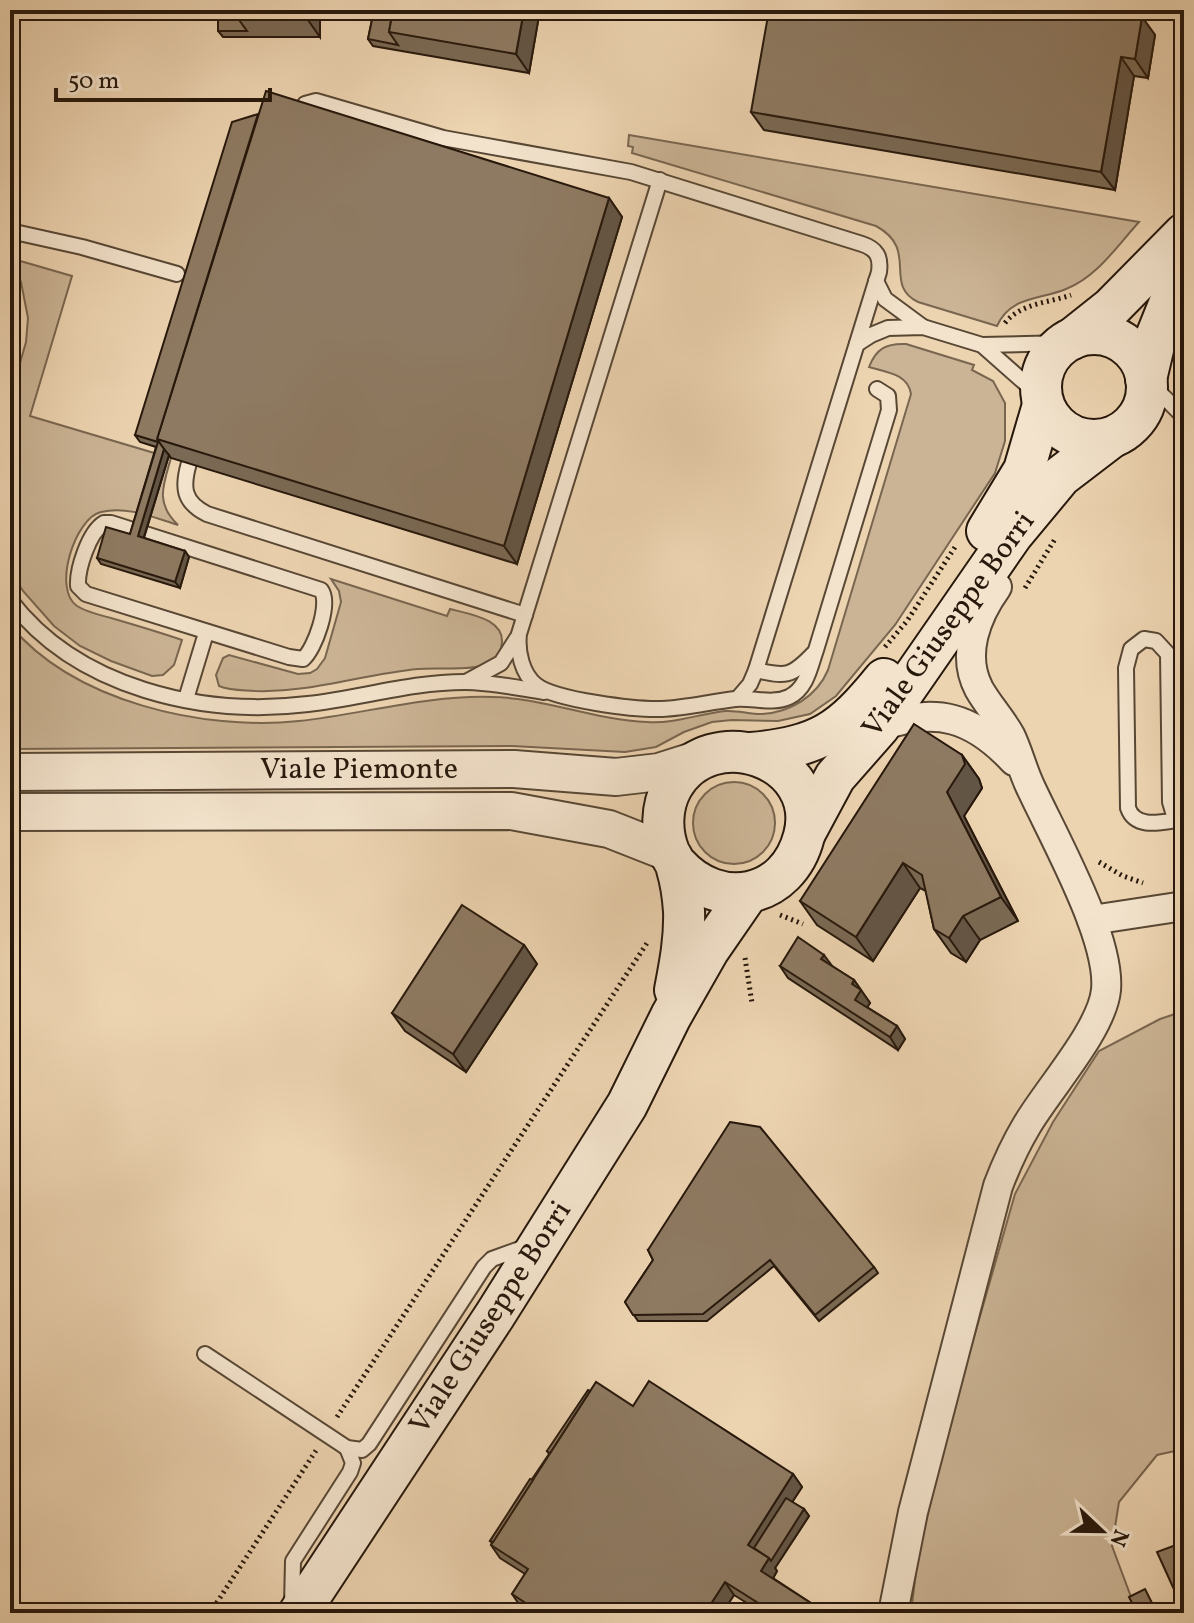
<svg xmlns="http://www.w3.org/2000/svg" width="1194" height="1623" viewBox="0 0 1194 1623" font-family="Vollkorn,serif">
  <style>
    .green { fill: #cbb495; stroke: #796650; stroke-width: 2 }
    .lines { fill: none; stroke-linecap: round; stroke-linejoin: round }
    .service-casing { stroke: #584735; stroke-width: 18 }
    .minor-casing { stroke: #584735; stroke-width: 32 }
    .tertiary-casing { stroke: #584735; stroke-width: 40 }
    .secondary-casing { stroke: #27180c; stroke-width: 44 }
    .path { stroke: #27180c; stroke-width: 5; stroke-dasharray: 2 4; stroke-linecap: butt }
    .service { stroke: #f3e3cc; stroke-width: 14 }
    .minor { stroke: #f3e3cc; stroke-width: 28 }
    .tertiary { stroke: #f3e3cc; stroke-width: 36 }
    .secondary { stroke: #f3e3cc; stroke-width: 40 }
    .wall { fill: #7a6954; stroke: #27180c; stroke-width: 2 }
    .shaded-wall { fill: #635545; stroke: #27180c; stroke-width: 2 }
    .building { fill: #8e7a62; stroke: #27180c; stroke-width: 2 }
    .labels { text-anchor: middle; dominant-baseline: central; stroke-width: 8; stroke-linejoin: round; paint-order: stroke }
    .street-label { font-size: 30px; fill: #27180c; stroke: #f3e3cc }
  </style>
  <rect width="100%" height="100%" fill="#edd4b1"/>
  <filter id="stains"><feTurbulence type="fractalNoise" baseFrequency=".0025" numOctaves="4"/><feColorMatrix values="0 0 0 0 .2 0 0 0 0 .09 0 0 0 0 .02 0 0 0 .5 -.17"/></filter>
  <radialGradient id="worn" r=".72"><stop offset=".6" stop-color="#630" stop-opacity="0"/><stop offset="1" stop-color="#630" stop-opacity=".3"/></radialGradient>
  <g class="green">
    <path d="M629 135 1139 222C1117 246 1097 277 1066 289 1040 300 1010 296 997 326L918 302C882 284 920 250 876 226L632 153 633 147 628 146Z"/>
    <path d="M10 258 72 276 30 416 171 458C163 486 155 503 178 525 152 517 128 506 101 512 75 518 52 589 77 606 86 612 100 615 111 618 135 625 159 632 182 640L174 665 163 675 152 676 111 661 80 646 54 626 23 591 10 570V398L26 342 28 318 21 282Z"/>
    <path d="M906 344 974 365 972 370 993 381 1005 403V441L995 473 895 625 836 696 810 714 778 721 732 720 712 722 684 732 656 747 625 752 512 746 10 749V625C74 702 203 731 299 721 364 714 425 695 492 697 545 698 594 720 647 722 674 724 698 714 725 711 737 710 749 714 761 714 790 713 817 696 828 670L911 394C908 374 886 372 869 367 876 349 886 343 906 344Z"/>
    <path d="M331 579 447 616 450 609C469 614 509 619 501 648 499 656 493 662 485 665 468 671 437 667 418 669 363 674 311 693 255 691 243 690 231 691 219 686L216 675 223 658 229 655 298 674 310 673 317 669 325 658 341 602 339 591Z"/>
    <circle cx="734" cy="823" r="41"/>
    <polygon points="1184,1011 1184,1449 1157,1455 1119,1502 1112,1546 1137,1613 911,1613 918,1555 950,1421 1015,1194 1053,1122 1099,1051 1160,1019"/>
  </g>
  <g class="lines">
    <g class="service-casing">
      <g id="service">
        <path d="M299 116 305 104 316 101 443 138 631 172 862 244C877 249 881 257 879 272L756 670 750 684 738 698"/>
        <path d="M660 180 519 634C517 651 522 674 536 685 555 700 636 710 662 709 686 708 710 702 735 699 752 697 772 705 789 697 807 688 810 667 816 650L889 410 888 396 877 389"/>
        <polyline points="10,231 82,247 177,274"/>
        <polyline points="876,281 885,299 923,327"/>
        <polyline points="857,344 871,335 888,328 923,327 982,345 1042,398"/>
        <polyline points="982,345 1065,343"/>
        <polyline points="1147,380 1184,417"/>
        <path d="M189 463C182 487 183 502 207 514L525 615"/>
        <path d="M104 523H111L321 590C331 603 315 649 303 659L289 657 86 594 78 586C77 569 89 532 104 523Z"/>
        <path d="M10 600C77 688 202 717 308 704 361 698 411 682 465 682 491 682 518 688 544 692"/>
        <path d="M1144 639 1156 641 1168 654 1170 802 1173 812 1184 819C1165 821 1136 831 1128 808L1126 668 1131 649Z"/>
        <path d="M756 670C786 677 791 677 813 654"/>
        <polyline points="468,681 501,663 517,638"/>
        <polyline points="186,699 206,633"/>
        <polyline points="205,1354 347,1448 362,1450 369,1444 484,1267 492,1259 528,1246"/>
        <polyline points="292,1605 293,1561 350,1472 353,1463 347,1448"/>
      </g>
    </g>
    <g class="minor-casing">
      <g id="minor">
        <path d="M879 727C936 706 973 717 1014 761"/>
        <polyline points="1092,920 1184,906"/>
        <path d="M893 1613 913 1512 998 1186C1006 1165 1015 1145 1027 1125 1048 1089 1102 1030 1106 990 1111 938 1053 836 1030 786 1022 769 1018 751 1010 735 1001 719 988 705 979 689 961 655 976 616 997 587"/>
      </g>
    </g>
    <g class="tertiary-casing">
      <g id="tertiary">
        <polyline points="10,772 514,769 616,777 659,772 703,758"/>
        <polyline points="10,812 511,811 609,829 670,853"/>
      </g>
    </g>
    <g class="secondary-casing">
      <g id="secondary">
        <circle cx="1094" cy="387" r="53"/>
        <polyline points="1072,339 1111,308 1184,234"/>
        <polyline points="1146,379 1156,337 1184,267"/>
        <polyline points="987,531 1024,470 1043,405"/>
        <path d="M752 753C820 746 841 732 884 679"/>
        <polyline points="806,831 835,777 879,727 1012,535 1061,476 1112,437"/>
        <path d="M675 990C680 964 685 938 684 911 683 897 681 882 677 869 676 863 672 858 669 852 661 832 661 807 672 787 711 718 824 759 804 836 788 899 719 912 677 865"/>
        <polyline points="299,1613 495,1315 627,1105 671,1016 708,951 748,893"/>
      </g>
    </g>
    <g class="path">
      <path d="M1005 323C1021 303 1048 303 1071 295"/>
      <polyline points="1176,455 1184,457"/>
      <polyline points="1025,588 1055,539"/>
      <polyline points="885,647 907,621 957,544"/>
      <polyline points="1099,862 1123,876 1143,883"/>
      <polyline points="780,915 803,924"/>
      <polyline points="745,958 752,1003"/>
      <polyline points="337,1417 649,940"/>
      <polyline points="210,1613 317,1449"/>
    </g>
    <use href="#service" class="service"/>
    <use href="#minor" class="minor"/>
    <use href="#tertiary" class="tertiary"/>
    <use href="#secondary" class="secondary"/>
  </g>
  <g class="wall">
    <polygon points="218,10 320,10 320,37 223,37 218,31"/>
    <polygon points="374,10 540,10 529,73 373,46 368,39"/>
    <polygon points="1142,17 1155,35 1148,78 1134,76 1115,190 764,130 751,112"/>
    <polygon points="609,198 622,217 517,564 171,458 169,455 144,538 185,551 189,557 180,588 101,564 97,558 130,534 156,447 140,442 135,435"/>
    <polygon points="962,755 979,779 982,788 964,816 1018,921 980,940 966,962 951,953 934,929 926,891 920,888 873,961 817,925 800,901"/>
    <polygon points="524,945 537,964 466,1072 405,1031 392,1013"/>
    <polygon points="780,966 832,966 854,980 870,1003 867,1007 897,1026 905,1039 898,1050 788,978"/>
    <polygon points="648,1250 874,1267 878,1273 819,1321 774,1266 707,1321 638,1321 625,1302 653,1260"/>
    <polygon points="633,1406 793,1474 802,1487 792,1502 804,1509 809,1516 775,1568 777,1571 773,1578 817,1607 821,1613 763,1613 734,1595 722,1613 530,1613 521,1607 512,1594 525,1574 500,1558 491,1545 492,1543 490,1541 549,1454 547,1451"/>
    <polygon points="1184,1542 1184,1605 1177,1596"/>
  </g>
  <g class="shaded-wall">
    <polygon points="303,10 320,10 320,37 303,13"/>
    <polygon points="524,10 540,10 529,73 516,54"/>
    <polygon points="1142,17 1155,35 1148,78 1135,59"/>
    <polygon points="1121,57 1134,76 1115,190 1101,172"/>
    <polygon points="609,198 622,217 517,564 504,546"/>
    <polygon points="164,449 169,455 142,543 138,536"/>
    <polygon points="185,551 189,557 180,588 175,582"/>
    <polygon points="962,755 979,779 982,788 964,816 1018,921 1001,897 947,792"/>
    <polygon points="903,863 920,888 873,961 856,937"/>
    <polygon points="963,916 980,940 966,962 949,938"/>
    <polygon points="524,945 537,964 466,1072 453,1054"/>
    <polygon points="824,955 833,967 821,959"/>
    <polygon points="854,980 870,1003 864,1012 855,1000 852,984"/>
    <polygon points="897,1026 905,1039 898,1050 890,1037"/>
    <polygon points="793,1474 802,1487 758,1555 748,1545"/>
    <polygon points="804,1509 809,1516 775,1568 777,1571 770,1584 761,1571 769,1558"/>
    <polygon points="725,1582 734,1595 722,1613 705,1613"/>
    <polygon points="817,1607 821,1613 813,1613"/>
  </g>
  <g class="building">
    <polygon points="218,10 234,10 234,13 247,31 218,31"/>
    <rect x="234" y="10" width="69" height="3"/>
    <polygon points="374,10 393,10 389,32 398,45 368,39"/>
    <polygon points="393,10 524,10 516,54 389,32"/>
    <polygon points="769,10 1103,10 1142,17 1135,59 1121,57 1101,172 751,112"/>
    <polygon points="266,91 609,198 504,546 157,439"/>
    <polygon points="258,114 157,439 164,449 138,536 185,551 175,582 97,558 106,527 130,534 158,442 135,435 232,122"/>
    <polygon points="914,724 962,755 965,764 947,792 1001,897 963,916 949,938 934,929 922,875 903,863 856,937 800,901"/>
    <polygon points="462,905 524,945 453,1054 392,1013"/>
    <polygon points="798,937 824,955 821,959 854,980 852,984 861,990 855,1000 897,1026 890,1037 780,966"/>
    <polygon points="730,1122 760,1127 874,1267 815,1315 770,1260 703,1314 633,1315 625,1302 653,1260 648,1250"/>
    <polygon points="649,1381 793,1474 748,1545 769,1558 761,1571 817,1607 813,1613 774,1613 725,1582 705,1613 541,1613 512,1594 528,1569 491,1545 596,1382 633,1406"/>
    <polygon points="588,1390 590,1391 550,1453 547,1451"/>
    <polygon points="530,1479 533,1480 493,1542 490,1541"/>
    <polygon points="786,1498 804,1509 771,1561 769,1558 754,1548"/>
    <polygon points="1184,1542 1184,1592 1177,1596 1157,1552"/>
    <polygon points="1145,1589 1157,1613 1137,1613 1129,1597"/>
  </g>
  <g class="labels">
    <g class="street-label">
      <text transform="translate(949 625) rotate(-54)">Viale Giuseppe Borri</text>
      <text x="359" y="770">Viale Piemonte</text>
      <text transform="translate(491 1318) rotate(-57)">Viale Giuseppe Borri</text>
    </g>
  </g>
  <rect width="1194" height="1623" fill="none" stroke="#edd4b1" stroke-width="40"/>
  <rect x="12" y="12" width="1170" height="1599" fill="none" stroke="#27180c" stroke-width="4"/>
  <rect x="20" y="20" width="1154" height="1583" fill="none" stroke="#27180c" stroke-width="2"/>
  <g transform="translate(1102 1531) rotate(112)" stroke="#f3e3cc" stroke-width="6" paint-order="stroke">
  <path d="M0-6L14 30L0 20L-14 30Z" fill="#27180c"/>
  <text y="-12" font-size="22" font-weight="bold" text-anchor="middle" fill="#27180c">N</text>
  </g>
  <path d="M56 88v12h214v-12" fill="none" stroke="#27180c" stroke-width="4"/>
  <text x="68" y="88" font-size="24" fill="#27180c" stroke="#f3e3cc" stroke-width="6" paint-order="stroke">50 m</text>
  <rect width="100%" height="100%" filter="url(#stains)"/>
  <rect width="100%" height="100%" fill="url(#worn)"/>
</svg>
